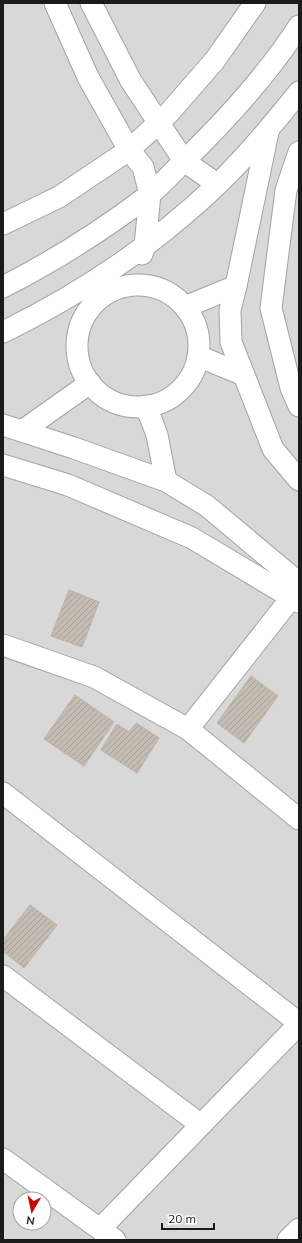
<svg xmlns="http://www.w3.org/2000/svg" width="302" height="1243" viewBox="0 0 302 1243" font-family="Mulish,sans-serif">
  <style>
    .residential { fill: #d9d8d8; fill-rule: evenodd }
    .building { fill: url(#building-hatch); stroke: #beb0a2 }
    .lines { fill: none; stroke-linecap: round; stroke-linejoin: round }
    .minor-casing { stroke: #a2a2a2; stroke-width: 23 }
    .minor { stroke: #fff; stroke-width: 21 }
  </style>
  <defs>
    <pattern id="building-hatch" width="6" height="6" patternUnits="userSpaceOnUse"><rect width="6" height="6" fill="#c4bcb3"/><path d="M-1 1l2-2M0 6l6-6M5 7l2-2" fill="none" stroke="#a8a199"/></pattern>
  </defs>
  <rect width="100%" height="100%" fill="#ede9e0"/>
  <path class="residential" d="M3 3H299V1240H3ZM20 1199H44V1223H20Z"/>
  <g class="building">
    <polygon points="69,590 99,602 82,647 51,636"/>
    <polygon points="251,676 278,696 244,743 217,723"/>
    <polygon points="75,695 114,722 84,766 44,739"/>
    <polygon points="136,723 159,738 137,773 101,750 117,724 129,732"/>
    <polygon points="30,905 57,925 24,968 3,951 3,940"/>
  </g>
  <g class="lines">
    <g class="minor-casing">
      <g id="minor">
        <polyline points="55,3 88,77 129,150 143,167 150,194 145,246 142,254"/>
        <polyline points="91,3 131,81 184,161 217,184"/>
        <polyline points="268,132 236,286 230,310 231,342 273,449 299,480"/>
        <polyline points="299,152 286,190 271,308 291,388 299,406"/>
        <polyline points="3,224 59,197 129,150 168,114 215,60 255,3"/>
        <circle cx="138" cy="346" r="61"/>
        <path d="M3 287C54 261 103 230 149 195 161 185 172 173 184 161 226 120 267 76 299 26"/>
        <polyline points="185,307 236,286"/>
        <path d="M3 332C81 294 154 245 217 185 247 156 273 124 299 92"/>
        <polyline points="198,356 244,375"/>
        <polyline points="146,406 157,435 166,481"/>
        <polyline points="3,425 74,448 166,481 207,506 299,583"/>
        <polyline points="22,431 90,383"/>
        <polyline points="3,465 68,485 192,538 299,602"/>
        <polyline points="3,645 94,677 188,729 292,597"/>
        <polyline points="188,729 299,819"/>
        <polyline points="3,793 299,1023"/>
        <polyline points="3,976 201,1125"/>
        <polyline points="3,1159 115,1240"/>
        <polyline points="100,1229 299,1024"/>
        <polyline points="288,1240 299,1229"/>
      </g>
    </g>
    <use href="#minor" class="minor"/>
  </g>
  <rect width="302" height="1243" fill="none" stroke="#1b1b1b" stroke-width="8"/>
  <g transform="translate(32 1211) rotate(189)"><circle r="19" fill="#ffffff" stroke="#a4a4a4"/>
  <path d="M0-3L7 15L0 10L-7 15Z" fill="#c60a00"/>
  <text y="-6" font-size="11" font-weight="bold" text-anchor="middle" fill="#1b1b1b">N</text>
  </g>
  <path d="M162 1223v6h52v-6" fill="none" stroke="#1b1b1b" stroke-width="2"/>
  <text x="168" y="1223" font-size="12" fill="#1b1b1b" stroke="#ffffff" stroke-width="3" paint-order="stroke">20 m</text>
</svg>
